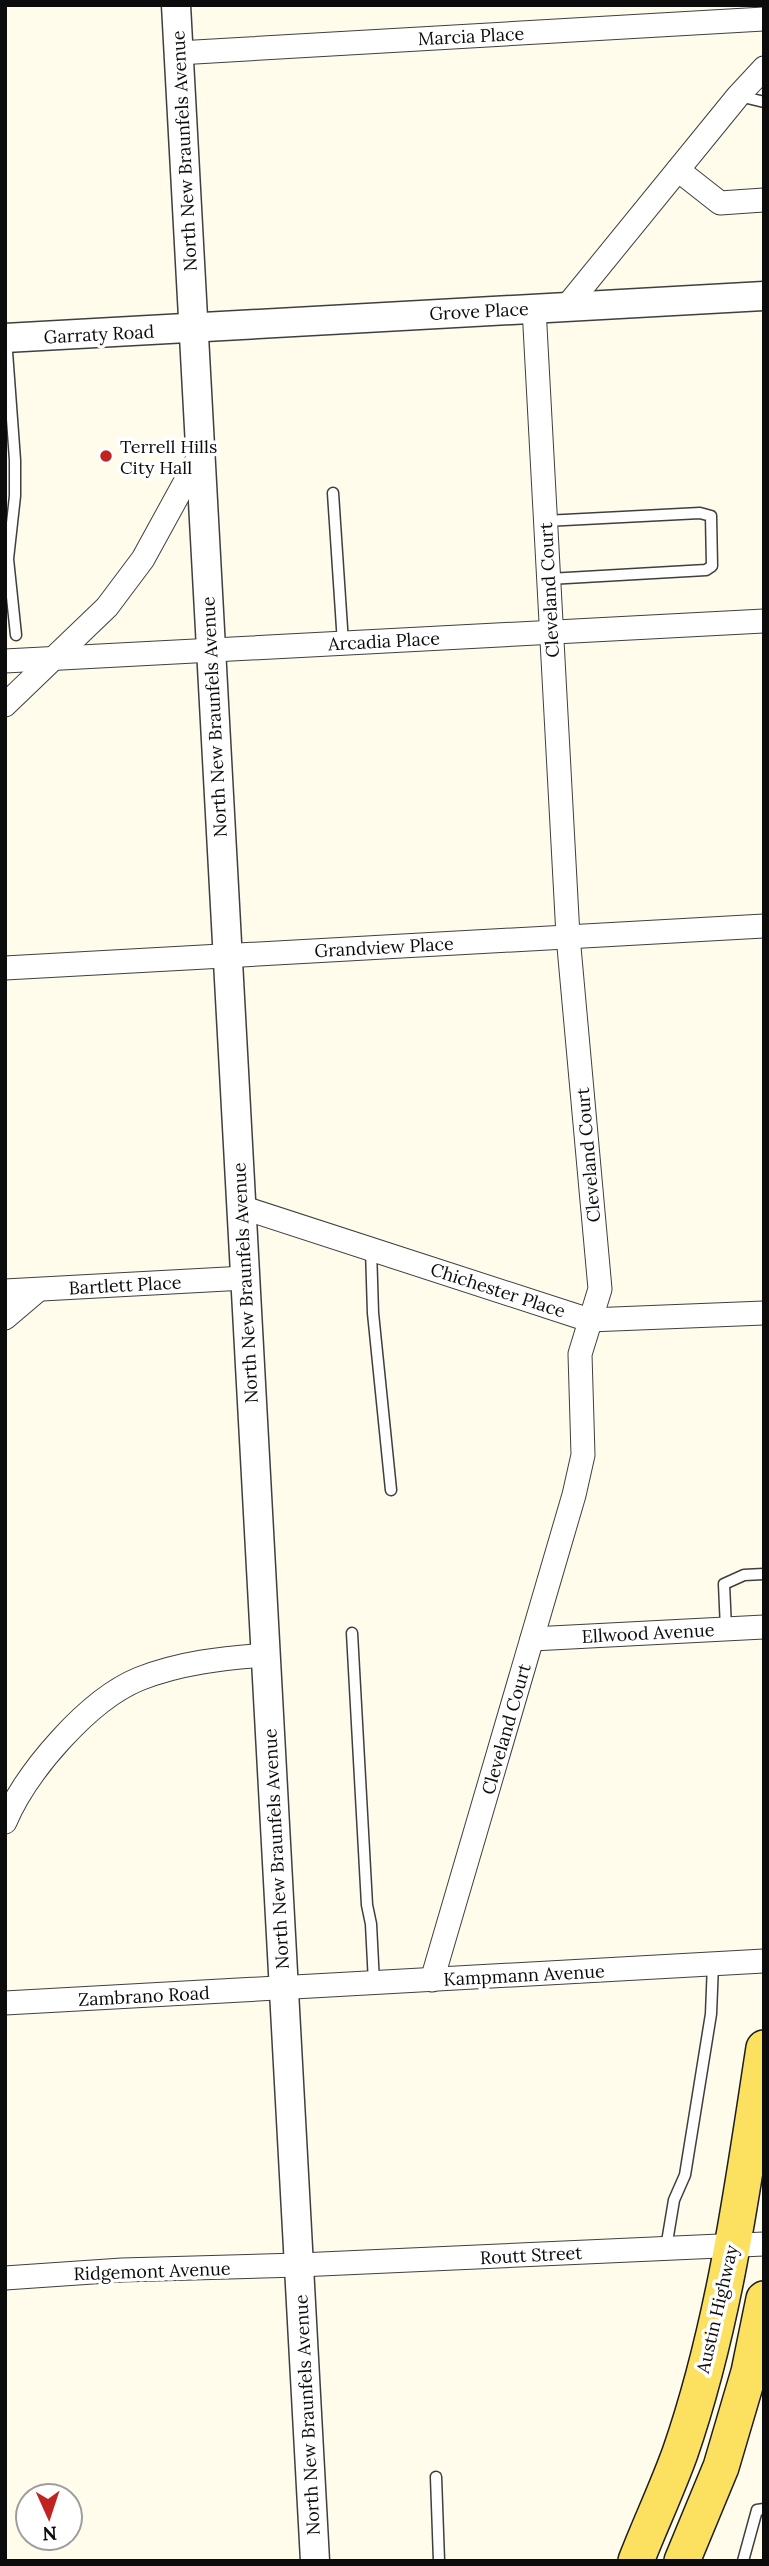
<svg xmlns="http://www.w3.org/2000/svg" width="769" height="2566" viewBox="0 0 769 2566" font-family="Lora,serif">
  <style>
    .lines { fill: none; stroke-linecap: round; stroke-linejoin: round }
    .service-casing { stroke: #3f3f3f; stroke-width: 13 }
    .minor-casing { stroke: #3f3f3f; stroke-width: 25 }
    .tertiary-casing { stroke: #3f3f3f; stroke-width: 31 }
    .primary-casing { stroke: #1d1d1d; stroke-width: 38 }
    .service { stroke: #fff; stroke-width: 10 }
    .minor { stroke: #fff; stroke-width: 23 }
    .tertiary { stroke: #fff; stroke-width: 28 }
    .primary { stroke: #fce05f; stroke-width: 35 }
    .poi-dot { fill: #bf2421; stroke: #fff; stroke-width: 2.5 }
    .labels { text-anchor: middle; dominant-baseline: central; stroke-width: 7; stroke-linejoin: round; paint-order: stroke }
    .street-label { font-size: 18px; fill: #0c0c0c; stroke: #fff }
    .poi-label { font-size: 18px; fill: #0c0c0c; stroke: #fff; text-anchor: start }
  </style>
  <rect width="100%" height="100%" fill="#fffcec"/>
  <g class="lines">
    <g class="service-casing">
      <g id="service">
        <polyline points="739,96 764,102"/>
        <polyline points="6,338 15,460 15,496 8,559 16,635"/>
        <polyline points="333,493 343,643"/>
        <polyline points="545,521 700,513 711,516 712,566 706,570 549,579"/>
        <polyline points="371,1249 373,1313 391,1490"/>
        <polyline points="726,1629 724,1584 744,1575 764,1574"/>
        <polyline points="352,1633 367,1905 371,1924 374,1983"/>
        <polyline points="666,2248 674,2200 685,2175 711,2014 713,1964"/>
        <polyline points="436,2477 439,2561"/>
        <polyline points="743,2561 757,2510 764,2509"/>
      </g>
    </g>
    <g class="minor-casing">
      <g id="minor">
        <polyline points="178,53 764,19"/>
        <polyline points="678,170 720,203 764,200"/>
        <polyline points="567,306 738,96 764,68"/>
        <polyline points="5,661 764,621"/>
        <polyline points="5,705 107,607 143,559 200,455"/>
        <polyline points="5,968 764,926"/>
        <polyline points="241,1207 589,1320 764,1313"/>
        <polyline points="5,1291 245,1278"/>
        <polyline points="5,1318 38,1290"/>
        <polyline points="532,1639 764,1627"/>
        <path d="M5 1822C26 1772 88 1700 139 1679 179 1663 223 1658 266 1655"/>
        <polyline points="432,1980 574,1495 583,1455 580,1354 600,1289 568,936 534,308"/>
        <polyline points="5,2003 764,1961"/>
        <polyline points="5,2278 122,2270 299,2265 764,2244"/>
      </g>
    </g>
    <g class="tertiary-casing">
      <g id="tertiary">
        <polyline points="176,5 315,2561"/>
        <polyline points="5,338 764,296"/>
      </g>
    </g>
    <g class="primary-casing">
      <g id="primary">
        <path d="M636 2561C650 2525 667 2489 680 2453 725 2323 743 2184 764 2048"/>
        <polyline points="682,2561 721,2467 749,2372 764,2299"/>
      </g>
    </g>
    <use href="#service" class="service"/>
    <use href="#minor" class="minor"/>
    <use href="#tertiary" class="tertiary"/>
    <use href="#primary" class="primary"/>
  </g>
  <circle class="poi-dot" cx="106" cy="456" r="7"/>
  <g class="labels">
    <g class="street-label">
      <text transform="translate(471 36) rotate(-3)">Marcia Place</text>
      <text transform="translate(184 151) rotate(-93)">North New Braunfels Avenue</text>
      <text transform="translate(479 311) rotate(-3)">Grove Place</text>
      <text transform="translate(99 334) rotate(-3)">Garraty Road</text>
      <text transform="translate(549 590) rotate(-93)">Cleveland Court</text>
      <text transform="translate(384 641) rotate(-3)">Arcadia Place</text>
      <text transform="translate(214 717) rotate(-93)">North New Braunfels Avenue</text>
      <text transform="translate(384 947) rotate(-3)">Grandview Place</text>
      <text transform="translate(588 1155) rotate(-95)">Cleveland Court</text>
      <text transform="translate(245 1283) rotate(-93)">North New Braunfels Avenue</text>
      <text transform="translate(125 1285) rotate(-3)">Bartlett Place</text>
      <text transform="translate(498 1290) rotate(18)">Chichester Place</text>
      <text transform="translate(648 1633) rotate(-3)">Ellwood Avenue</text>
      <text transform="translate(506 1729) rotate(-74)">Cleveland Court</text>
      <text transform="translate(276 1849) rotate(-93)">North New Braunfels Avenue</text>
      <text transform="translate(524 1975) rotate(-3)">Kampmann Avenue</text>
      <text transform="translate(144 1996) rotate(-3)">Zambrano Road</text>
      <text transform="translate(531 2255) rotate(-3)">Routt Street</text>
      <text transform="translate(152 2271) rotate(-2)">Ridgemont Avenue</text>
      <text transform="translate(717 2309) rotate(-77)">Austin Highway</text>
      <text transform="translate(307 2415) rotate(-93)">North New Braunfels Avenue</text>
    </g>
    <g class="poi-label">
      <text x="120" y="446">Terrell Hills<tspan x="120" dy="21">City Hall</tspan></text>
    </g>
  </g>
  <rect width="769" height="2566" fill="none" stroke="#0c0c0c" stroke-width="14"/>
  <g transform="translate(49 2517) rotate(177)"><circle r="33" fill="#ffffff" stroke="#9e9e9e" stroke-width="2"/>
  <path d="M0-5L12 26L0 18L-12 26Z" fill="#bf2421"/>
  <text y="-10" font-size="19" font-weight="bold" text-anchor="middle" fill="#0c0c0c">N</text>
  </g>
</svg>
